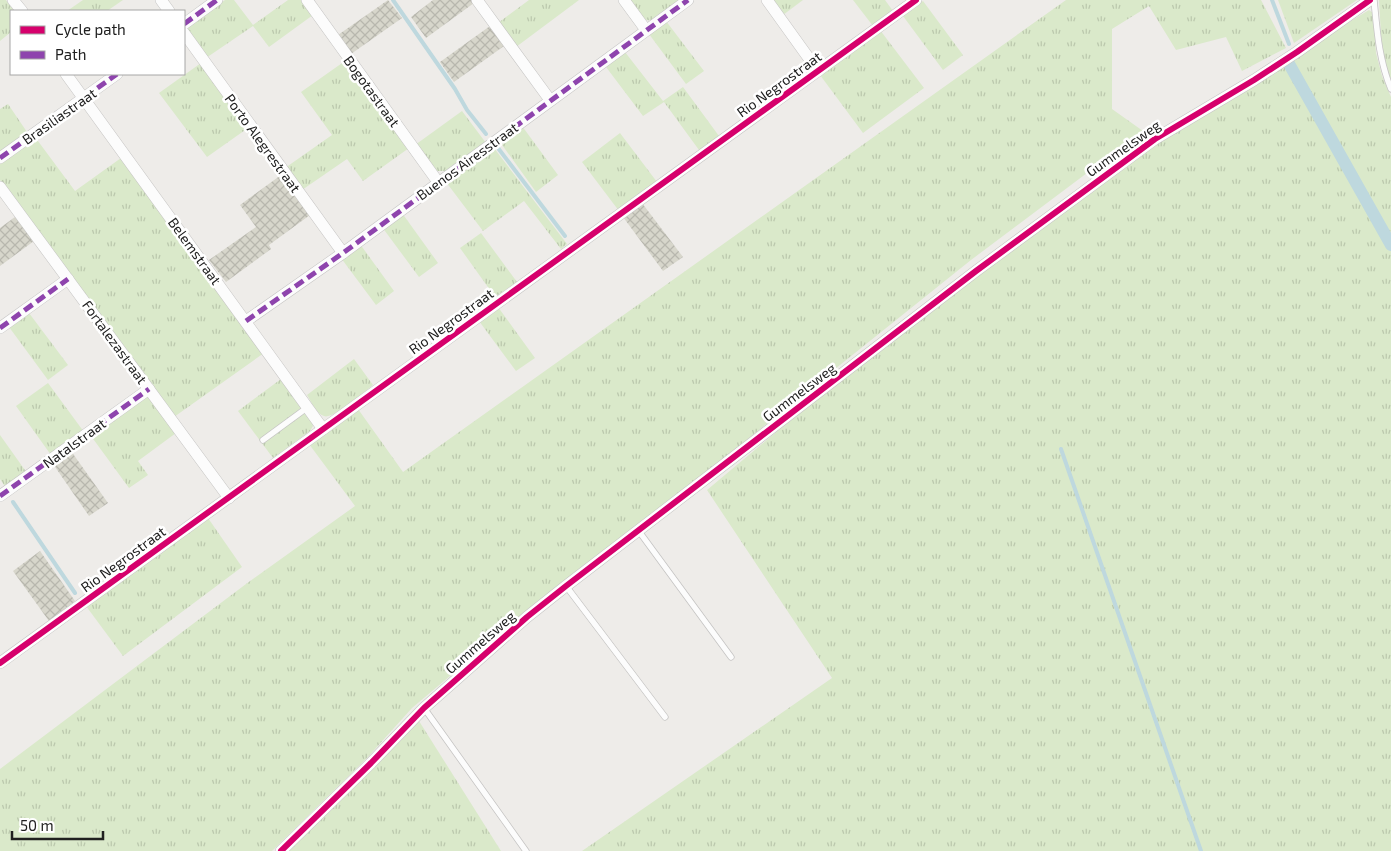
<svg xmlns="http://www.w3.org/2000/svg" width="1391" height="851" viewBox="0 0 1391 851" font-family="'Exo 2',sans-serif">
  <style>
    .construction { fill: url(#construction-cross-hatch) }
    .grass { fill: url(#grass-tufts) }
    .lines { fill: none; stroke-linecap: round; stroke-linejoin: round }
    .stream { stroke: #bed8de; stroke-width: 4 }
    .canal { stroke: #bed8de; stroke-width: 12 }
    .lane-casing { stroke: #c5c4c3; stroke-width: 7 }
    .street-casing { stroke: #c5c4c3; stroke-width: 12 }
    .lane { stroke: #fcfcfc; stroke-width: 5.5 }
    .street { stroke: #fcfcfc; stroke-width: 11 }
    .quiet { stroke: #8e44ad; stroke-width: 5; stroke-dasharray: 10 5; stroke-linecap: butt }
    .cycleway-casing { stroke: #fff; stroke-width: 9 }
    .cycleway { stroke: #d6006c; stroke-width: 6 }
    .labels { text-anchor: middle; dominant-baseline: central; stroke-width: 5; stroke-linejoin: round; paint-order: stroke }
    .street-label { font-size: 14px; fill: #202020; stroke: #fff }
  </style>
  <defs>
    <pattern id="construction-cross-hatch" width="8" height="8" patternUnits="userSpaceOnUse" patternTransform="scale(1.25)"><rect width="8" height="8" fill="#d7d6cb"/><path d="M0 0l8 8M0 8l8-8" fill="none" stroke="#b8b7ae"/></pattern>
    <pattern id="grass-tufts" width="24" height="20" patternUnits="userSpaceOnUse" patternTransform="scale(1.25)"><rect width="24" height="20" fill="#dae9ca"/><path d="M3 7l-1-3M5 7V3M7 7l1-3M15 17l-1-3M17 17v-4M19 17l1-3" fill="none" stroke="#bbc8ad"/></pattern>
  </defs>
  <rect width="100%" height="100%" fill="#eeece9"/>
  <g class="construction">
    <polygon points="388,0 402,18 351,54 338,35"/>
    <polygon points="433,0 472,0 474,3 426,38 411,17"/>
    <polygon points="490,26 504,46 454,82 440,62"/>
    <polygon points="281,175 310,215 269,245 271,249 226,282 209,260 256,227 240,205"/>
    <polygon points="642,203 683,257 663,271 623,217"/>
    <polygon points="15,217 34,241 0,266 0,228"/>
    <polygon points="71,451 108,503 89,516 53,464"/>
    <polygon points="40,551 75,601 49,621 13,571"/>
  </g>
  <g class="grass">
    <polygon points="0,0 6,0 14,11 11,11 11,32 0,41"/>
    <polygon points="83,0 123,0 107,11 67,11"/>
    <polygon points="225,0 234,0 253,25 288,0 302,0 313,15 269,47 253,26 206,58 185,28"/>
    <polygon points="529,0 579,0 516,47 498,23"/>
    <path d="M628 0H683C674 7 654 27 643 18 637 14 633 6 628 0Z"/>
    <polygon points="773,0 803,0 783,15"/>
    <polygon points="853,0 885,0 893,11 873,26"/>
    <polygon points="1066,0 1261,0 1286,48 1242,71 1226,37 1176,50 1149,6 1112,29 1112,109 1143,131 971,260 699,478 525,613 412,708 367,758 272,851 0,851 0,769 246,584 355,506 309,444 358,409 403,472"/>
    <polygon points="1278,0 1357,0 1294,43"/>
    <path d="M1379 0H1391V80C1380 55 1381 27 1379 0Z"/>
    <polygon points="923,1 963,55 943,70 903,16"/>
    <polygon points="1369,10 1373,13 1376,53 1382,76 1391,97 1391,851 582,851 832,678 707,490 976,265 1154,134 1295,55"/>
    <polygon points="666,21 704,71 686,84 649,34"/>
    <polygon points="880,30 924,88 863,133 820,75"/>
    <polygon points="625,52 663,101 683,87 719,136 699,150 664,102 643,116 606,67"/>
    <polygon points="345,61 409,148 363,181 347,159 302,190 285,168 332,135 301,92"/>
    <polygon points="201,63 248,128 207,157 159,93"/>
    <polygon points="8,104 27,132 0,151 0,109"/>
    <polygon points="462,111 486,143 446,171 436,171 415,145"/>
    <polygon points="522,126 558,175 536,192 500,142"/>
    <polygon points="620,133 657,182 619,211 582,162"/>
    <polygon points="35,137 75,191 121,158 264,353 174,417 0,180 0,162"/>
    <polygon points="494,148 567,244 561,249 524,201 483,231 446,182"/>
    <polygon points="402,213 438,263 419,277 382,227"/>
    <polygon points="481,233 517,282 495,297 460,248"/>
    <polygon points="360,244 394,291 376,305 341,258"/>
    <polygon points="498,307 535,358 516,371 479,321"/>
    <polygon points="29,313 68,365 48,380 9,327"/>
    <path d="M354 359 373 385C365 391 333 420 324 416 316 414 311 401 307 395Z"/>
    <polygon points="281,379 311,420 313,426 310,431 273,458 238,411"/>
    <polygon points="48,383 84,432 51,455 16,406"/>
    <polygon points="147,397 151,399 176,433 138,461 148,475 129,488 91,436"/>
    <polygon points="0,435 27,473 6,488 0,479"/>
    <polygon points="208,518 242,567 123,656 86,606"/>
    <polygon points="419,721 501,851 288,851"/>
  </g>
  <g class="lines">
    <g class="stream">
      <polyline points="393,0 455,89 467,110 486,134"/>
      <polyline points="1272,0 1289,44"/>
      <polyline points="498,148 565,236"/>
      <polyline points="1061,449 1201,851"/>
      <polyline points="13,502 75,593"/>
    </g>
    <polyline class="canal" points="1288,62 1391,245"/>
    <g class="lane-casing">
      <g id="lane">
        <path d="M1374 0C1377 31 1379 60 1391 89"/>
        <polyline points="263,440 308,407"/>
        <polyline points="638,530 731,657"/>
        <polyline points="566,586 665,717"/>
        <polyline points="424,708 526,851"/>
      </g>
    </g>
    <g class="street-casing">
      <g id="street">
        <polyline points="13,0 22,11"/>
        <polyline points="161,0 169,11"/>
        <polyline points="307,0 438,182"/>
        <polyline points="477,0 550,100"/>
        <polyline points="624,0 646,30"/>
        <polyline points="767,0 818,71"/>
        <polyline points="184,24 217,0"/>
        <polyline points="184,33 343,253"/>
        <polyline points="66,74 323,429"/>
        <polyline points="0,158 117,74"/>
        <polyline points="0,187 229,498"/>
        <polyline points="246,321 343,253 688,0"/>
        <polyline points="0,328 68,279"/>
        <polyline points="0,496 149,389"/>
        <polyline points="0,663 916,0"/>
        <polyline points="281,851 371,763 424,708 527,617 566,586 976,271 1155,139 1254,80 1297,52 1370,0"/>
      </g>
    </g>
    <use href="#lane" class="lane"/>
    <use href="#street" class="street"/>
    <g class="quiet">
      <polyline points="184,24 217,0"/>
      <polyline points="0,158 117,74"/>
      <polyline points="246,321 343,253 688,0"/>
      <polyline points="0,328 68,279"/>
      <polyline points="0,496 149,389"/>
    </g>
    <g class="cycleway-casing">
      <g id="cycleway">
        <polyline points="0,663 916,0"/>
        <polyline points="281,851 371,763 424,708 527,617 566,586 976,271 1155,139 1254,80 1297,52 1370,0"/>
      </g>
    </g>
    <use href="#cycleway" class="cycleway"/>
  </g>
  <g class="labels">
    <g class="street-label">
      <text transform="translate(779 84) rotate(-36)">Rio Negrostraat</text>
      <text transform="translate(372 91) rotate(54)">Bogotastraat</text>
      <text transform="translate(59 116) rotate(-35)">Brasiliastraat</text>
      <text transform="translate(263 143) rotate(54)">Porto Alegrestraat</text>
      <text transform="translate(1123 148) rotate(-35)">Gummelsweg</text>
      <text transform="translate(467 161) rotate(-36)">Buenos Airesstraat</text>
      <text transform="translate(195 251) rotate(54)">Belemstraat</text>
      <text transform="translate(451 321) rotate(-36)">Rio Negrostraat</text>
      <text transform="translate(115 342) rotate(54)">Fortalezastraat</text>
      <text transform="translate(799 392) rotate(-37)">Gummelsweg</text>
      <text transform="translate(74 443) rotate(-36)">Natalstraat</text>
      <text transform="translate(123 559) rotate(-36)">Rio Negrostraat</text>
      <text transform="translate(480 642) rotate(-41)">Gummelsweg</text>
    </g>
  </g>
  <rect x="10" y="10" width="175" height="65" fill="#ffffff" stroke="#a6a6a6"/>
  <rect x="20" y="26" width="25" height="8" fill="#d6006c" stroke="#a6a6a6"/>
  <text x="55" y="35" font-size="15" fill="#202020">Cycle path</text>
  <rect x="20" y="51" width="25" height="8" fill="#8e44ad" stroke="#a6a6a6"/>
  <text x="55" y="60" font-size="15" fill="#202020">Path</text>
  <path d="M12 831v8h91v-8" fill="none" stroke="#202020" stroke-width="2.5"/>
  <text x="20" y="831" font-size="15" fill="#202020" stroke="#ffffff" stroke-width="4" paint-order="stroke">50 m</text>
</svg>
